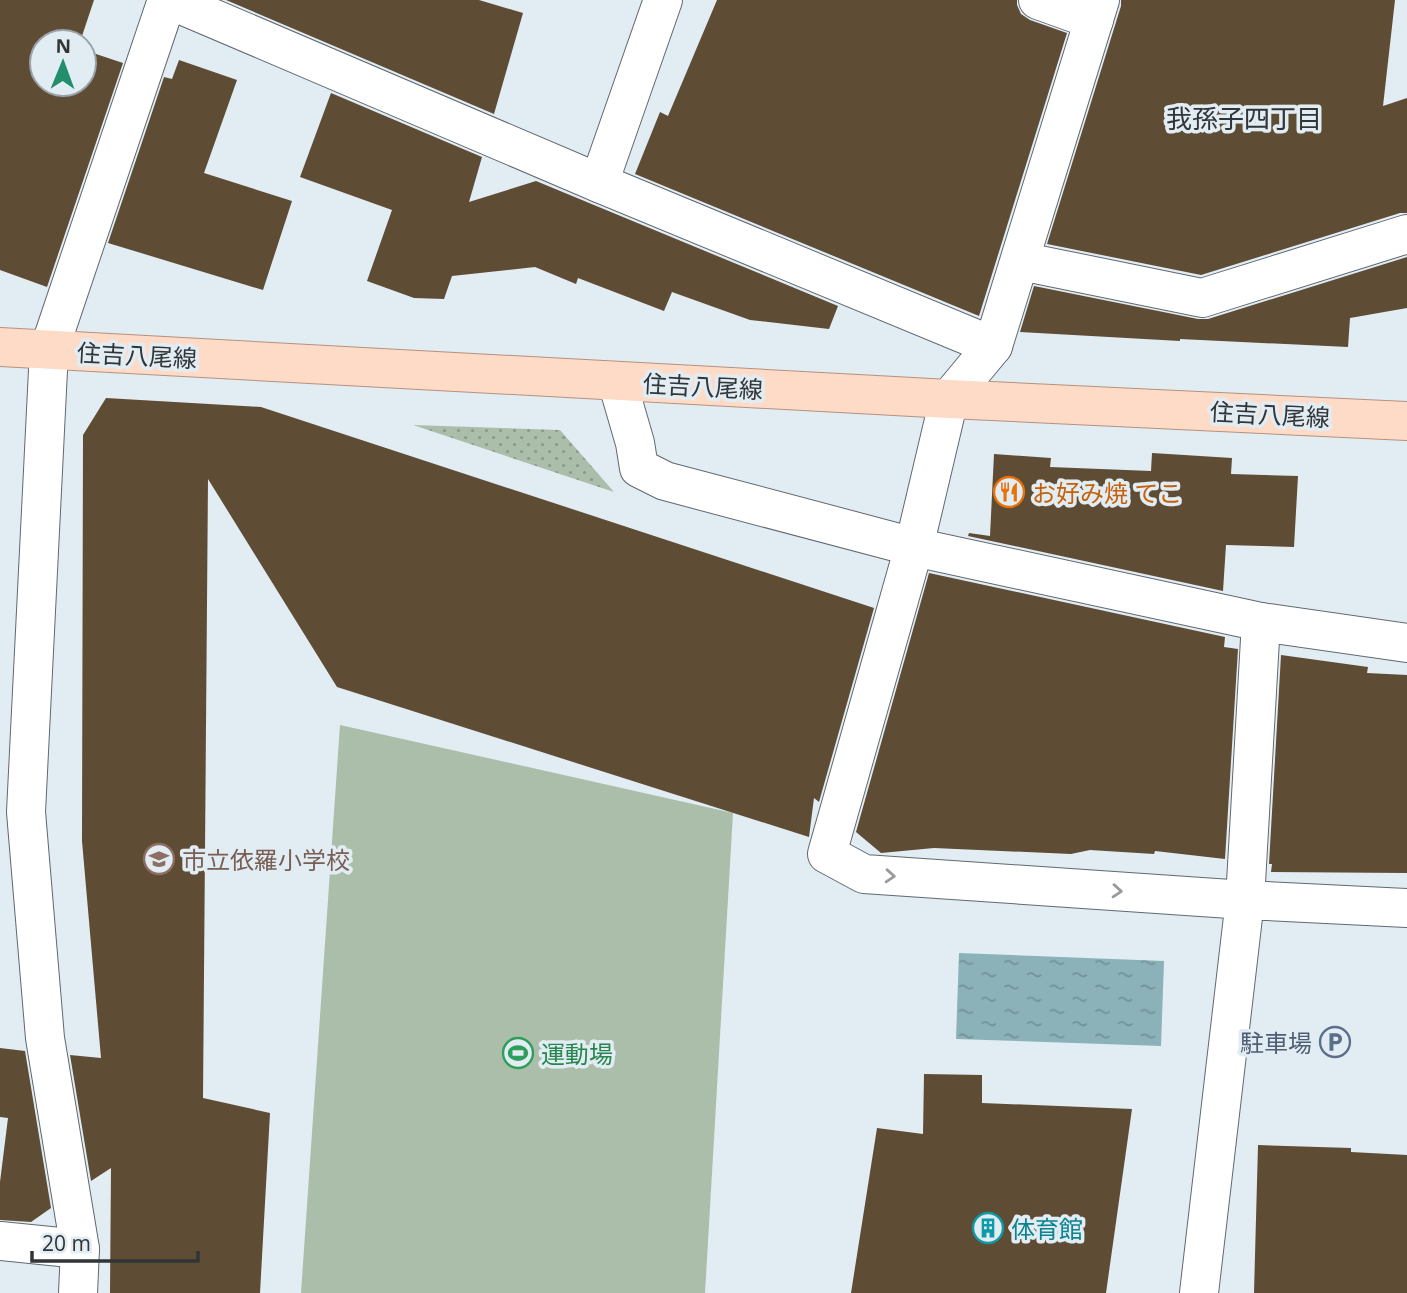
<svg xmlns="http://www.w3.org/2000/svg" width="1407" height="1293" viewBox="0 0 1407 1293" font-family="'Open Sans','Noto Sans JP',sans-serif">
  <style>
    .grass { fill: url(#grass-dots) }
    .garden { fill: #aabeaa }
    .water { fill: url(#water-ripples) }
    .building { fill: #5e4c35 }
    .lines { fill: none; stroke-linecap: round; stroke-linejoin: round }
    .street-casing { stroke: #606970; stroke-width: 40 }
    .primary-casing { stroke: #b6917d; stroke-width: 40 }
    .street { stroke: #fff; stroke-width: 38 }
    .primary { stroke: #fedbc7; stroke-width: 38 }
    .oneway { stroke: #989a9c }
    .labels { text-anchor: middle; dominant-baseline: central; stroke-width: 7; stroke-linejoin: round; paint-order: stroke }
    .street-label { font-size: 24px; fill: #313538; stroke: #e2ecf3 }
    .food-label { font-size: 24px; fill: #c56008; stroke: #e2ecf3; text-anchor: start }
    .education-label { font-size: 24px; fill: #785e54; stroke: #e2ecf3; text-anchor: start }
    .service-label { font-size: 24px; fill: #4e5e75; stroke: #e2ecf3; text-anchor: end }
    .leisure-label { font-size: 24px; fill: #27864d; stroke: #e2ecf3; text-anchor: start }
    .culture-label { font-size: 24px; fill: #0d838f; stroke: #e2ecf3; text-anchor: start }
    .neighbourhood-label { font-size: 26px; fill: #313538; stroke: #e2ecf3 }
  </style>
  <defs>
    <pattern id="grass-dots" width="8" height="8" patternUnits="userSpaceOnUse" patternTransform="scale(1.75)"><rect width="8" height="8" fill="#aabeaa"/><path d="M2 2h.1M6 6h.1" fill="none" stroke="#8b9b8b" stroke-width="1.8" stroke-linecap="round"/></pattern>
    <pattern id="water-ripples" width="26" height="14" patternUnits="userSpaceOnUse" patternTransform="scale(1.75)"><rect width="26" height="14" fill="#8bb2b9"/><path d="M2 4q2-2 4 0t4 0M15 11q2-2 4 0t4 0" fill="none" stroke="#729297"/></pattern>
  </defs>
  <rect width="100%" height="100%" fill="#e2ecf3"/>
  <polygon class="grass" points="413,425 560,430 614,492"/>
  <polygon class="garden" points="340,725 733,813 705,1293 301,1293"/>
  <polygon class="water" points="959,953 1164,961 1161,1046 956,1039"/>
  <g class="building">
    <polygon points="0,0 94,0 80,42 42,42 42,84 84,84 84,50 123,63 47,287 0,270"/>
    <polygon points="226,0 479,0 523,13 494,114"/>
    <polygon points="717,0 1017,0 1017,5 1021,14 1030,20 1067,33 979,316 635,174 660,112 668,116"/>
    <polygon points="1121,0 1395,0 1383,106 1407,98 1407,213 1400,213 1201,275 1047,244 1121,6"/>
    <polygon points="179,60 237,80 204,173 292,201 263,290 108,243 164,77 172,79"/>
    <polygon points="331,93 482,157 469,202 536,181 838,306 829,329 750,320 672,292 664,311 578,278 576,284 535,267 452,276 444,299 414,298 367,281 392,210 300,177"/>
    <polygon points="1407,257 1407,308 1350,318 1348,347 1180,339 1180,341 1020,332 1034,286 1198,319 1208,319"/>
    <polygon points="106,398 261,407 874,608 819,802 814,798 809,837 337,687 208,479 203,1098 270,1113 260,1293 110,1293 111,1168 91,1181 70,1055 101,1058 82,841 83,435"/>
    <polygon points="1152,453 1232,458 1231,474 1298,476 1294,547 1226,545 1223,591 968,536 969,533 990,536 994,454 1051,458 1050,467 1151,471"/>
    <polygon points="929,573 1225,637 1224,647 1238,649 1225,859 1155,851 1154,854 1090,850 1071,854 934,848 881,853 856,832"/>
    <polygon points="1281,655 1368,667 1367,673 1407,675 1407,873 1271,872 1272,864 1269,864"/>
    <polygon points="0,1048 25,1051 51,1208 31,1222 0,1220 0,1182 8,1118 0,1117"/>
    <polygon points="924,1074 982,1075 982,1103 1132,1109 1106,1293 851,1293 877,1128 923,1134"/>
    <polygon points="1258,1145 1351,1148 1351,1152 1407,1155 1407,1293 1254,1293"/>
  </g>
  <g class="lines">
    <g class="street-casing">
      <g id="street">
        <polyline points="170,0 599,183 993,346"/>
        <polyline points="1038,0 1094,20"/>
        <polyline points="1100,0 993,346 949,399 914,547 827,854 864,874 1245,900 1261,622 1407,643"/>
        <polyline points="599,183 663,0"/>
        <polyline points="1020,261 1202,298 1407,234"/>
        <polyline points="617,381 635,443 639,468 665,481 914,547 1261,622"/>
        <polyline points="0,1241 80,1249"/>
        <polyline points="78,1293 80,1249 45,1038 26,812 49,350 167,0"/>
        <polyline points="1199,1293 1245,900 1407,908"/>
      </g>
    </g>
    <g class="primary-casing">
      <polyline id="primary" points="0,347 949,399 1407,421"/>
    </g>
    <use href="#street" class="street"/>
    <use href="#primary" class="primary"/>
  </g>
  <defs><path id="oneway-chevron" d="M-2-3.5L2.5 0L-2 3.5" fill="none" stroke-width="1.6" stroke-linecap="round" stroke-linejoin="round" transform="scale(1.75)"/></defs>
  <g class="oneway">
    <use href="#oneway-chevron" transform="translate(890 876) rotate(4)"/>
    <use href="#oneway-chevron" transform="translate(1117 891) rotate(4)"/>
  </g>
  <defs>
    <g id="restaurant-ring" transform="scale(1.575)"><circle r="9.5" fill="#e2ecf3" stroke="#e8710a" stroke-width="1.5"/><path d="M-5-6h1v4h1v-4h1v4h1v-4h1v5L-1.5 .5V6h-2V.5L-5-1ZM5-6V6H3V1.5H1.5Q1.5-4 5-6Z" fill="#e8710a"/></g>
    <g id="school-ring" transform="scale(1.575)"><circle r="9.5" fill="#e2ecf3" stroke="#8d6e63" stroke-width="1.5"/><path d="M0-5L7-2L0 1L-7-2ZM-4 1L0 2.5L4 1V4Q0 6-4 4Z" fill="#8d6e63"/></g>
    <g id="parking-ring" transform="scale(1.575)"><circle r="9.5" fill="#e2ecf3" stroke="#5c6f8a" stroke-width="1.5"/><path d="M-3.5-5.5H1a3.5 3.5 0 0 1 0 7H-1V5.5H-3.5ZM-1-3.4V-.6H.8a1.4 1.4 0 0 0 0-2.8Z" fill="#5c6f8a"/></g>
    <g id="stadium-ring" transform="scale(1.575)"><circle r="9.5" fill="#e2ecf3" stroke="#2e9e5b" stroke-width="1.5"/><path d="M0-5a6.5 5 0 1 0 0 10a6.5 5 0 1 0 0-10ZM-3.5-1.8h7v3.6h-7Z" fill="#2e9e5b"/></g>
    <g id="building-ring" transform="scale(1.575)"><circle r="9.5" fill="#e2ecf3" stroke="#0f9aa8" stroke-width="1.5"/><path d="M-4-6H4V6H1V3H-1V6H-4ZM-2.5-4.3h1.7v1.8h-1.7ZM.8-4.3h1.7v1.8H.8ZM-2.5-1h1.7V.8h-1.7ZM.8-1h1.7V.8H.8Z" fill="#0f9aa8"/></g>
  </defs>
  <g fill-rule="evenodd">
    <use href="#restaurant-ring" x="1009" y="492"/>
    <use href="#school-ring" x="159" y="859"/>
    <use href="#parking-ring" x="1335" y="1042"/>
    <use href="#stadium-ring" x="518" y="1053"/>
    <use href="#building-ring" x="988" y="1228"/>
  </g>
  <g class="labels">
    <g class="street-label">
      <text transform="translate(137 355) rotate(3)">住吉八尾線</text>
      <text transform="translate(703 386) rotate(3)">住吉八尾線</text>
      <text transform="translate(1270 414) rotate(3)">住吉八尾線</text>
    </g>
    <g class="food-label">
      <text x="1032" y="492">お好み焼 てこ</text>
    </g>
    <g class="education-label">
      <text x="182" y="859">市立依羅小学校</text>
    </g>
    <g class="service-label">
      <text x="1312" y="1042">駐車場</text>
    </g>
    <g class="leisure-label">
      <text x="541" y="1053">運動場</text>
    </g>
    <g class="culture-label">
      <text x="1011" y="1228">体育館</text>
    </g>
    <g class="neighbourhood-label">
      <text x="1244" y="118">我孫子四丁目</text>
    </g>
  </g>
  <g transform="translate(63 63) rotate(1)"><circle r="33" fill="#e2ecf3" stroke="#9ba3a8" stroke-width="2"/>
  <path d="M0-5L12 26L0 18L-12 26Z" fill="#238e6c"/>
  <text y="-10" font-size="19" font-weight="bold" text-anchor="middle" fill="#313538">N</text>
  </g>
  <path d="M32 1251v10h166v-10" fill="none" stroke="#313538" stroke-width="3.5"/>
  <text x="42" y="1251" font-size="21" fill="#313538" stroke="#e2ecf3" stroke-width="5" paint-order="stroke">20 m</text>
</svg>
